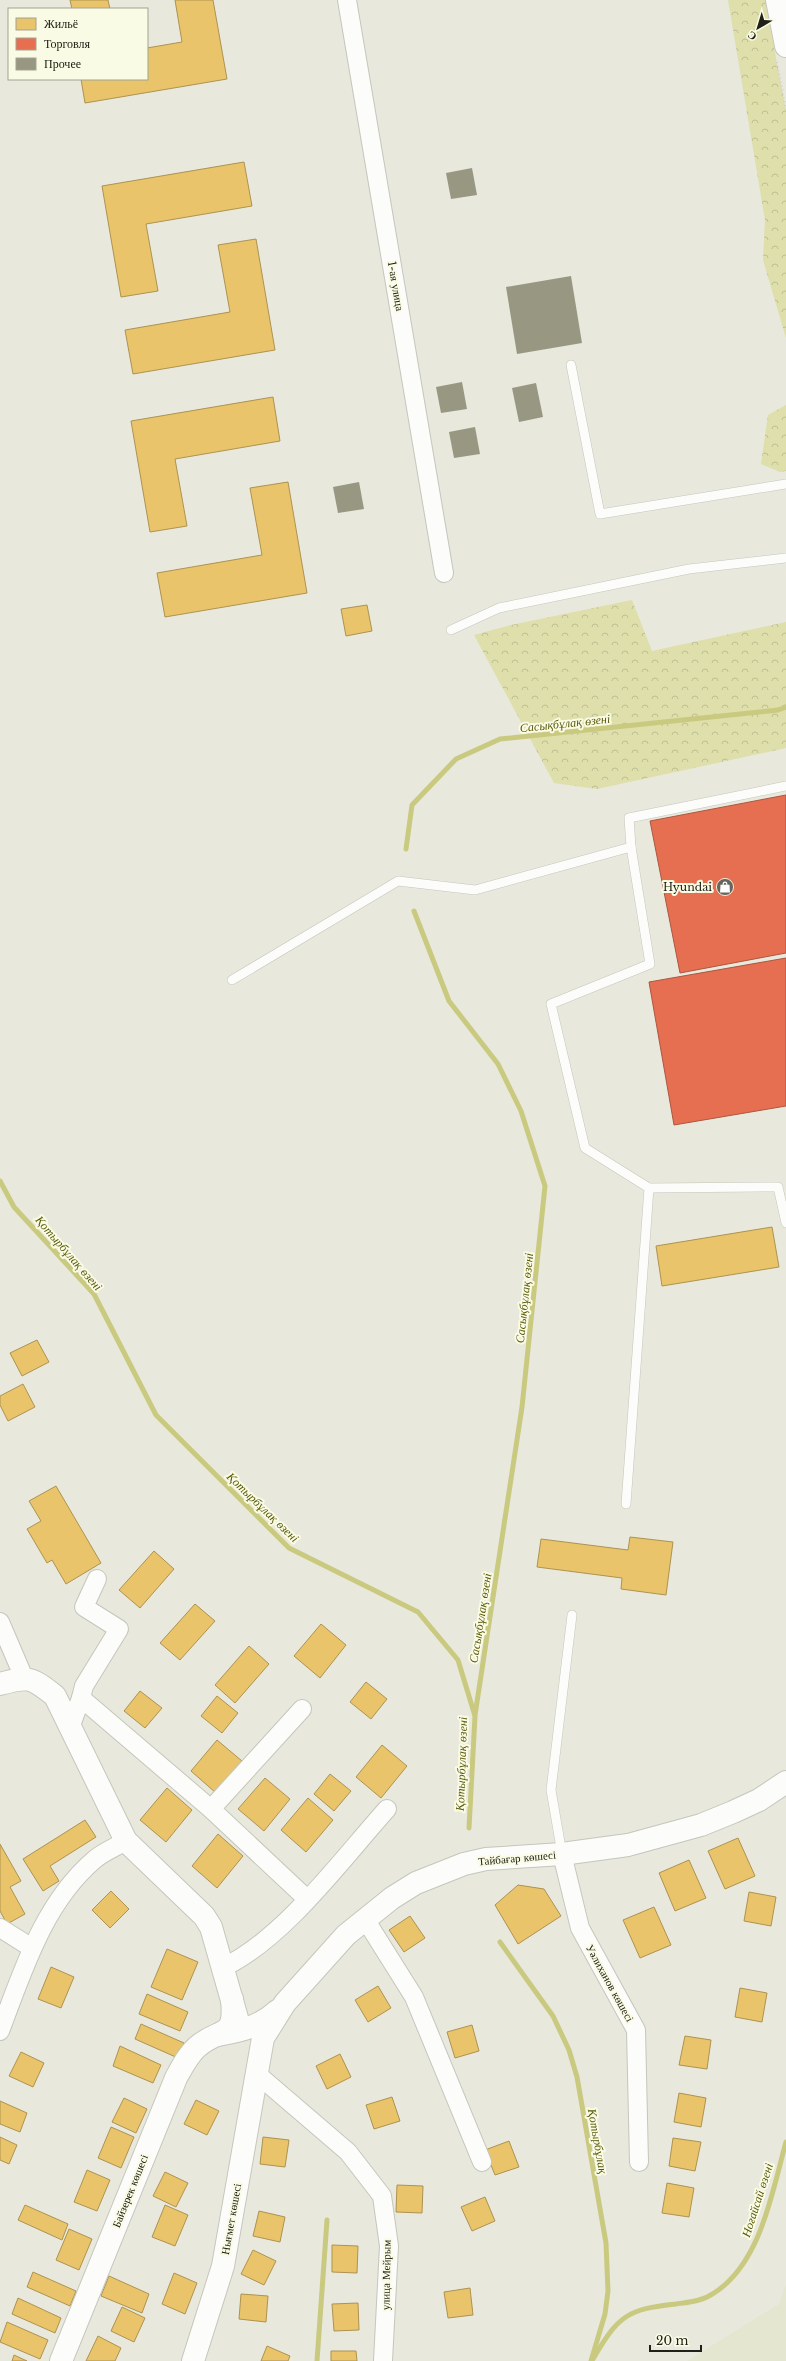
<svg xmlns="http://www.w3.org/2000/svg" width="786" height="2361" viewBox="0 0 786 2361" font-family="'Libre Baskerville',serif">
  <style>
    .built { fill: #e5e6d0 }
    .forest { fill: url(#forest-crowns) }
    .homes { fill: #e9c46a; stroke: #ad9351 }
    .shops { fill: #e76f51; stroke: #ab5740 }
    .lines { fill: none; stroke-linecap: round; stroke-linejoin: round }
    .stream { stroke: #c9ca80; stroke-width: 5 }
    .building { fill: #979782 }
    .service-casing { stroke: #c5c6bc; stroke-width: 10 }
    .minor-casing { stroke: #c5c6bc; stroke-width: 20 }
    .tertiary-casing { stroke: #c5c6bc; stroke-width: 24 }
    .secondary-casing { stroke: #c5c6bc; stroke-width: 24 }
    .primary-casing { stroke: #c5c6bc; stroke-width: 24 }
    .path { stroke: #d3d4cf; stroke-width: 2.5; stroke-dasharray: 1 3; stroke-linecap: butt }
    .service { stroke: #fcfcfa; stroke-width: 9 }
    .minor { stroke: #fcfcfa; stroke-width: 18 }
    .tertiary { stroke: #fcfcfa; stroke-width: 22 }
    .secondary { stroke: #fcfcfa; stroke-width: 22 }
    .primary { stroke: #fcfcfa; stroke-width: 22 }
    .labels { text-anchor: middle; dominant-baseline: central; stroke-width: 4; stroke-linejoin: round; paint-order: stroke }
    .street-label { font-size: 11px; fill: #202018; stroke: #fafbe4 }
    .poi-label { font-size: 11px; fill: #202018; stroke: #fafbe4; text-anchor: end }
    .water-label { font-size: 12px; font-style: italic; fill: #58580a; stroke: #fafbe4 }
  </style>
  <defs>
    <pattern id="forest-crowns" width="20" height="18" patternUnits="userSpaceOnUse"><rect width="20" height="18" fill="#dedfaa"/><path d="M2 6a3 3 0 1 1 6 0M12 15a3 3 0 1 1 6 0" fill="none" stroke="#bebf92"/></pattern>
  </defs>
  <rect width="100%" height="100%" fill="#e8e8dc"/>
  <polygon class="built" points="786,2284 786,2361 687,2361 779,2304"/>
  <g class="forest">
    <polygon points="728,0 765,0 786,110 786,338 763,260 765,220"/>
    <polygon points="786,405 786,471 780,472 761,464 768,415"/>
    <polygon points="632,600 652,651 786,622 786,748 597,789 554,783 474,635 511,625"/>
  </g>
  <g class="homes">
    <polygon points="70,0 108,0 110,9 72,9"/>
    <polygon points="175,0 213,0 227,79 85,103 81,79 147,79 147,48 182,42"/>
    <polygon points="244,162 252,206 146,224 158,291 121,297 102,186"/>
    <polygon points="256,239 275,350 133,374 125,330 230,312 218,245"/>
    <polygon points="273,397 280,441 175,459 187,526 150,532 131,421"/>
    <polygon points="288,482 307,593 165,617 157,573 262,555 250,488"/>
    <polygon points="367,605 372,631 346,636 341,609"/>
    <polygon points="772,1227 779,1267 662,1286 656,1246"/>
    <polygon points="37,1340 49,1362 22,1376 10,1353"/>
    <polygon points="23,1384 35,1407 8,1421 0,1405 0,1396"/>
    <polygon points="56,1486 101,1563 66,1584 52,1560 47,1563 27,1529 41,1521 29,1501"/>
    <polygon points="630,1537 673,1542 666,1595 621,1589 622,1578 537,1567 541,1539 628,1550"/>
    <polygon points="154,1551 174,1569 140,1608 119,1590"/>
    <polygon points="195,1604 215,1621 180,1660 160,1643"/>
    <polygon points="321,1624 346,1645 320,1678 294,1656"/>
    <polygon points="249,1646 269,1664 235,1703 215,1685"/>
    <polygon points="366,1682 387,1699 371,1719 350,1702"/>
    <polygon points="140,1691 162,1708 145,1728 124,1711"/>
    <polygon points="217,1696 238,1713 222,1733 201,1716"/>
    <polygon points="217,1740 242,1761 216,1793 191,1771"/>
    <polygon points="382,1745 407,1766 381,1798 356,1777"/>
    <polygon points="330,1774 351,1791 334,1811 314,1794"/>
    <polygon points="265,1778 290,1799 264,1831 238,1809"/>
    <polygon points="167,1788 192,1810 166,1842 140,1820"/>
    <polygon points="308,1798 333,1820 306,1852 281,1830"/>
    <polygon points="85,1820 96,1837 50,1866 59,1881 43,1891 23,1859"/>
    <polygon points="218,1834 243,1856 217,1888 192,1866"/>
    <polygon points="738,1838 755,1876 725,1889 708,1851"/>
    <polygon points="0,1844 21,1881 10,1887 25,1914 7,1924 0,1911"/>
    <polygon points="689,1860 706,1898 675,1911 659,1873"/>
    <polygon points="518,1885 544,1889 561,1916 518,1944 495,1905"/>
    <polygon points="111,1891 129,1909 110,1928 92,1910"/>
    <polygon points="749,1892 776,1897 771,1926 744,1921"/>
    <polygon points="654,1907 671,1945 640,1958 623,1920"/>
    <polygon points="410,1916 425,1938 404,1952 389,1930"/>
    <polygon points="167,1949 198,1962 182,2000 151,1987"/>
    <polygon points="51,1967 74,1977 61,2008 38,1999"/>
    <polygon points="378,1986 391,2008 368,2022 355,2000"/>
    <polygon points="740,1988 767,1993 762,2022 735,2017"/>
    <polygon points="147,1994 188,2012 180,2031 139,2014"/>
    <polygon points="141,2024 184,2043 178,2058 135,2039"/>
    <polygon points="472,2025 479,2051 455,2058 447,2032"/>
    <polygon points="685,2036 711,2040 707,2069 679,2065"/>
    <polygon points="120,2046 161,2065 153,2083 113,2066"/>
    <polygon points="21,2052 44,2063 33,2087 9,2076"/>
    <polygon points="340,2054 351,2077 327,2089 316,2066"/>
    <polygon points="679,2093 706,2098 701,2127 674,2122"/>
    <polygon points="392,2097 400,2121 374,2129 366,2105"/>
    <polygon points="124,2098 147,2109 136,2133 112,2122"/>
    <polygon points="196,2100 219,2111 207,2135 184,2124"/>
    <polygon points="0,2101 27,2113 20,2132 0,2124"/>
    <polygon points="111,2127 134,2137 121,2168 98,2158"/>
    <polygon points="0,2137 17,2145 9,2164 0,2160"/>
    <polygon points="263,2137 289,2140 285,2167 260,2164"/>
    <polygon points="673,2138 701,2142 695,2171 669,2166"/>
    <polygon points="509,2141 519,2167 495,2175 485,2150"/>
    <polygon points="87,2170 110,2180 97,2211 74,2202"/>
    <polygon points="165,2172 188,2183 176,2207 153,2196"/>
    <polygon points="667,2183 694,2188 689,2217 662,2213"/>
    <polygon points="397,2185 423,2186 422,2213 396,2212"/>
    <polygon points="485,2197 495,2221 472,2231 461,2207"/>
    <polygon points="25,2205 68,2224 62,2240 18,2220"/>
    <polygon points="165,2205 188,2215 175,2246 152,2237"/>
    <polygon points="259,2211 285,2217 280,2242 253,2236"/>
    <polygon points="69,2229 92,2239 79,2270 56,2260"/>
    <polygon points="332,2245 358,2246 357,2273 332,2272"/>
    <polygon points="253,2250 276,2261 264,2285 241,2274"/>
    <polygon points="33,2272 76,2291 70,2306 27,2287"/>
    <polygon points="174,2273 197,2283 185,2314 162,2304"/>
    <polygon points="109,2276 149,2294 142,2313 101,2296"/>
    <polygon points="470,2288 473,2315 448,2318 444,2292"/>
    <polygon points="241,2294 268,2296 266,2322 239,2319"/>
    <polygon points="18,2298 61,2318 55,2333 12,2314"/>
    <polygon points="358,2303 359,2330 334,2331 332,2304"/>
    <polygon points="122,2307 145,2318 134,2342 111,2331"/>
    <polygon points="7,2322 48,2340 40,2359 0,2342"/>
    <polygon points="98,2336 121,2348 115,2361 86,2361"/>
    <polygon points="267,2346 290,2356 288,2361 261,2361"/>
    <polygon points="331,2351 356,2351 357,2361 331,2361"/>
    <polygon points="14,2355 27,2361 12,2361"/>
  </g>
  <g class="shops">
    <polygon points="786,795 786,953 680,973 650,821"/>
    <polygon points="786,958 786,1106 674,1125 649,982"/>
  </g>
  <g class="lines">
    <g class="stream">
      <polyline points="406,849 412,805 456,759 500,739 778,710 786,707"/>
      <polyline points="414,911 449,1001 498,1064 521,1111 545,1186 522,1407 475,1715"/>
      <polyline points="0,1181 14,1207 94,1294 156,1415 289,1548 418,1612 458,1660 475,1716 469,1828"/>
      <polyline points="500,1942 553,2016 569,2050 577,2077 606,2243 608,2291 605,2314 591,2361"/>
      <path d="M593 2359C618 2316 627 2309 676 2304 690 2302 703 2301 714 2293 761 2263 772 2192 786 2142"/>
      <polyline points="317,2361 327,2220"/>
    </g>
  </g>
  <g class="building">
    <polygon points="472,168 477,195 451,199 446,173"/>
    <polygon points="571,276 582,343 517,354 506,287"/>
    <polygon points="462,382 467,409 441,413 436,387"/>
    <polygon points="536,383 543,417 519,422 512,388"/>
    <polygon points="475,427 480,454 454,458 449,432"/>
    <polygon points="359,482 364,509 338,513 333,487"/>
  </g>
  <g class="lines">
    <g class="service-casing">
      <g id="service">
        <polyline points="571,365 600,514 786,484"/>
        <polyline points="451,630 499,608 689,569 786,558"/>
        <polyline points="232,980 398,881 475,890 631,847 629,818 786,786"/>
        <polyline points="649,1188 778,1187 786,1223"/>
        <polyline points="626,1504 649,1188 585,1148 551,1004 650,964 631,847"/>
        <polyline points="562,1854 551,1790 572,1615"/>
      </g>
    </g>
    <g class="minor-casing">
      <g id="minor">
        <polyline points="347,0 444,573"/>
        <polyline points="0,1622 24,1678"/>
        <polyline points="81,1698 211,1809 307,1899"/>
        <polyline points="70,1728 81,1698 84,1686 119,1629 84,1607 97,1579"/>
        <polyline points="211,1809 302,1709"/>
        <polyline points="562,1854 580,1928 636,2030 639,2162"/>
        <polyline points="365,1919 414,1997 482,2162"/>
        <polyline points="0,1928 32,1948"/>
        <path d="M222 1968C283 1940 342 1859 387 1809"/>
        <path d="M0 2031C23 1971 43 1904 94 1860 103 1852 116 1847 126 1841"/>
        <polyline points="257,2074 348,2152 382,2196 389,2246 383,2361"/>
      </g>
    </g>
    <g class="tertiary-casing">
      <path id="tertiary" d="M0 1684C29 1676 31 1677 55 1696L126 1841 204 1916 211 1927 237 2018"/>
    </g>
    <g class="secondary-casing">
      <g id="secondary">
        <path d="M218 2035C240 2031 260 2027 277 2011"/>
        <path d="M61 2361 176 2078C182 2067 188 2055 197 2047 221 2026 236 2041 232 1999"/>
        <polyline points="193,2361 223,2266 263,2038 285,2003 346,1935 392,1898 416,1883 464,1864 486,1859 562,1854 628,1845 701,1825 733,1812 759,1800 786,1782"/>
      </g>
    </g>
    <g class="primary-casing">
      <polyline id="primary" points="777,0 786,46"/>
    </g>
    <polyline class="path" points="777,62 786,110"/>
    <use href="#service" class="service"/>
    <use href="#minor" class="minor"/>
    <use href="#tertiary" class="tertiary"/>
    <use href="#secondary" class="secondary"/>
    <use href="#primary" class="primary"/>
  </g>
  <defs>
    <g id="shop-disc" transform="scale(0.9)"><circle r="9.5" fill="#66665d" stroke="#fafbe4"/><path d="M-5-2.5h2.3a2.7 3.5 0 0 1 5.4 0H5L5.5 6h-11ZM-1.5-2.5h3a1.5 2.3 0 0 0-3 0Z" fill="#fff"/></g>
  </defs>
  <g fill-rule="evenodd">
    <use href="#shop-disc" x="725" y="887"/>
  </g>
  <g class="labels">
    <g class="street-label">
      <text transform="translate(396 286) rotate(80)">1-ая улица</text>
      <text transform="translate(517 1858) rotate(-5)">Тайбағар көшесі</text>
      <text transform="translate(610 1983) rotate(61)">Уәлиханов көшесі</text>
      <text transform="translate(130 2191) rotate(-68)">Байзерек көшесі</text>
      <text transform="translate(231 2219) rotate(-80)">Нығмет көшесі</text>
      <text transform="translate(386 2275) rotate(-89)">улица Мейрым</text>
    </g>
    <g class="poi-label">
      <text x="712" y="887">Hyundai</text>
    </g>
    <g class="water-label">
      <text transform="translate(565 723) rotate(-6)">Сасықбұлақ өзені</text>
      <text transform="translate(69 1253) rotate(49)">Қотырбұлақ өзені</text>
      <text transform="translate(524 1298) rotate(-84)">Сасықбұлақ өзені</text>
      <text transform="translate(263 1507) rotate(44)">Қотырбұлақ өзені</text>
      <text transform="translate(480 1618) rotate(-81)">Сасықбұлақ өзені</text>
      <text transform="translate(461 1764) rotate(-88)">Қотырбұлақ өзені</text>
      <text transform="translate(598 2141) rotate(80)">Қотырбұлақ</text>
      <text transform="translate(757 2200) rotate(-72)">Ноғайсай өзені</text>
    </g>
  </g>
  <rect x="8" y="8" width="140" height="72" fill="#fafbe4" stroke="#a3a392"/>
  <rect x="16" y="18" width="20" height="12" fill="#e9c46a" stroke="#a3a392"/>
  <text x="44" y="28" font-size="12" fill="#202018">Жильё</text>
  <rect x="16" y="38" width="20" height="12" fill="#e76f51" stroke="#a3a392"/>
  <text x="44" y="48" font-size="12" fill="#202018">Торговля</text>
  <rect x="16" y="58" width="20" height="12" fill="#979782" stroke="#a3a392"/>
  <text x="44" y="68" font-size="12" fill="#202018">Прочее</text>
  <g transform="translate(758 28) rotate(218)" stroke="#fafbe4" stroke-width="3" paint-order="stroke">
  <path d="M0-3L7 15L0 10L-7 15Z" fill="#202018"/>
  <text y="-6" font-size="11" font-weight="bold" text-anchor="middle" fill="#202018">С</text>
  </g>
  <path d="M650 2345v6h51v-6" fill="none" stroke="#202018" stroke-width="2"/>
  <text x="656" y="2345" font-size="12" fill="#202018" stroke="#fafbe4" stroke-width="3" paint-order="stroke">20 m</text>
</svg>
